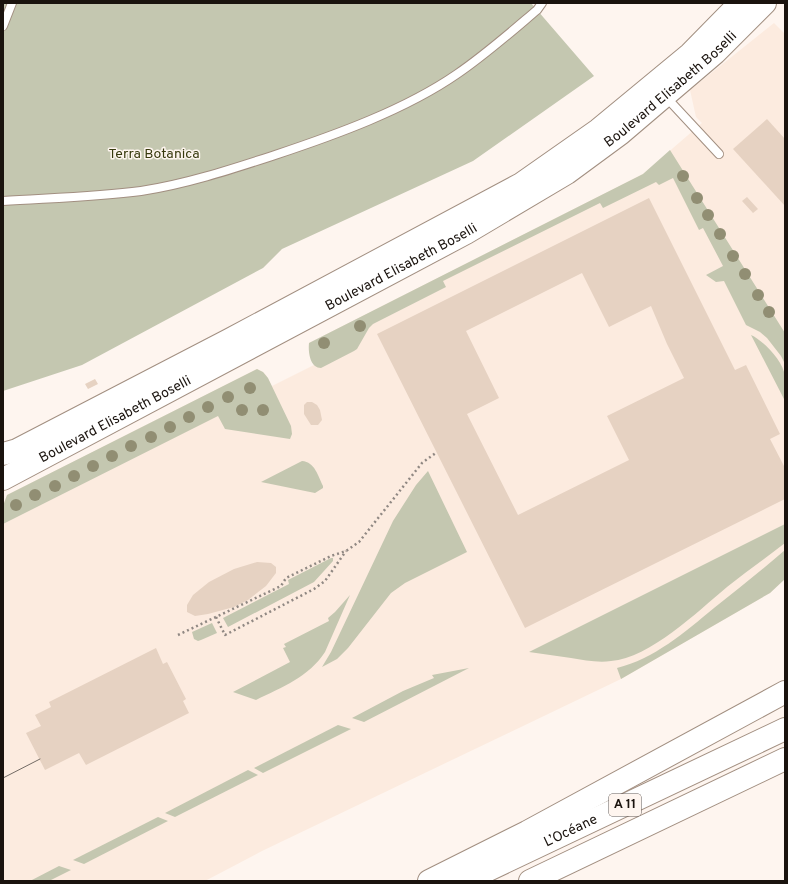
<svg xmlns="http://www.w3.org/2000/svg" width="788" height="884" viewBox="0 0 788 884" font-family="Overpass,sans-serif">
  <style>
    .built { fill: #fcebdf }
    .green { fill: #c4c7b0 }
    .building { fill: #e6d2c2; fill-rule: evenodd }
    .lines { fill: none; stroke-linecap: round; stroke-linejoin: round }
    .lane-casing { stroke: #a28f81; stroke-width: 10 }
    .secondary-casing { stroke: #a28f81; stroke-width: 24 }
    .highway-casing { stroke: #a28f81; stroke-width: 24 }
    .path { stroke: #908883; stroke-width: 2.5; stroke-dasharray: 2 3; stroke-linecap: butt }
    .lane { stroke: #fff; stroke-width: 8 }
    .secondary { stroke: #fff; stroke-width: 22 }
    .highway { stroke: #fff; stroke-width: 22 }
    .tram { stroke: #736b65; stroke-width: 1 }
    .tree { fill: #918e73 }
    .labels { text-anchor: middle; dominant-baseline: central; stroke-width: 3; stroke-linejoin: round; paint-order: stroke }
    .shield { fill: #fef5ef; stroke: #5e5752; stroke-width: 1 }
    .shield-label { font-size: 13px; font-weight: bold; fill: #1a130e }
    .street-label { font-size: 14px; fill: #1a130e; stroke: #fef5ef }
    .park-label { font-size: 14px; fill: #37390d; stroke: #fef5ef }
  </style>
  <rect width="100%" height="100%" fill="#fef5ef"/>
  <polygon class="built" points="774,23 785,34 785,579 770,593 621,679 262,851 205,881 3,881 3,506 7,495 257,369 263,372 266,375 272,386 314,365 310,356 309,343 643,174 702,123 696,117 690,90"/>
  <g class="green">
    <polygon points="3,3 531,3 594,76 473,161 282,249 263,268 82,365 3,391"/>
    <path d="M670 150 785 333V364L781 356 767 338 760 332 746 325 724 281 716 282 706 275 723 266 703 228 699 230 673 178 659 185 656 182 654 183 603 208 600 203 443 281 446 287 373 324 369 328 357 349 354 351 321 368C310 368 308 352 309 343L643 174Z"/>
    <path d="M751 335C764 341 783 361 785 376 786 384 785 393 785 401Z"/>
    <polygon points="257,369 263,372 268,378 291,426 292,434 290,439 225,429 218,416 3,524 3,506 7,495"/>
    <path d="M302 461C315 462 318 476 323 486V488L315 493 261 482Z"/>
    <polygon points="428,471 467,552 405,583 391,593 348,648 337,659 322,667 331,652 393,521 416,485"/>
    <path d="M785 524V543C766 558 746 572 727 587 697 612 650 658 611 661 598 663 584 660 571 658 557 656 543 654 529 652Z"/>
    <path d="M785 550V579L770 593 621 679 617 668C654 659 685 632 714 608 738 589 762 570 785 550Z"/>
    <polygon points="331,558 333,558 333,561 314,582 228,627 223,618 289,584 288,580"/>
    <path d="M350 595 325 652C309 677 282 687 256 700L233 692 290 662 283 648 286 647 284 644 329 621 328 618 335 612Z"/>
    <polygon points="212,623 217,633 201,640 198,641 194,639 192,632"/>
    <polygon points="469,668 364,722 352,718 403,691 434,678 432,675"/>
    <polygon points="338,725 351,729 263,773 254,768"/>
    <polygon points="248,770 258,775 175,817 165,813"/>
    <polygon points="158,817 168,821 84,864 73,860"/>
    <polygon points="59,866 71,870 49,881 30,881"/>
  </g>
  <g class="building">
    <polygon points="767,119 785,139 785,206 733,149"/>
    <polygon points="747,197 758,209 753,213 742,201"/>
    <path d="M649 198 735 370 746 365 780 434 770 439 785 468V499L525 628 377 334ZM582 273 609 327 651 306 667 344 684 378 607 416 629 460 518 515 467 414 499 398 466 331Z"/>
    <polygon points="95,379 98,384 88,389 85,384"/>
    <polygon points="307,402 312,402 317,405 320,410 322,420 318,425 311,425 304,414 304,405"/>
    <polygon points="257,562 271,563 276,567 276,573 266,586 248,600 234,607 208,614 195,616 187,612 187,605 193,595 209,582 234,569"/>
    <polygon points="156,648 163,664 167,662 186,699 183,701 189,713 86,765 79,753 45,770 26,733 41,726 35,715 51,707 49,702"/>
  </g>
  <g class="lines">
    <g class="lane-casing">
      <g id="lane">
        <polyline points="3,26 12,3"/>
        <polyline points="665,96 719,154"/>
        <path d="M3 201C49 198 96 197 141 191 187 184 232 169 275 155 335 135 405 110 457 74 485 55 511 32 537 10L542 3"/>
      </g>
    </g>
    <g class="secondary-casing">
      <g id="secondary">
        <polyline points="3,454 17,450 229,340 521,184 598,130 690,54 740,3"/>
        <path id="s1" d="M3 479 466 233 567 173 620 134 715 53 765 3"/>
      </g>
    </g>
    <g class="highway-casing">
      <g id="highway">
        <polyline points="429,881 527,832 785,692"/>
        <path id="s2" d="M465 881 785 729"/>
        <polyline points="530,881 785,759"/>
      </g>
    </g>
    <g class="path">
      <polyline points="216,617 225,635 314,589 325,581 346,551"/>
      <polyline points="178,635 281,586 286,578 331,556 346,551 359,542 422,463 437,452"/>
    </g>
    <use href="#lane" class="lane"/>
    <use href="#secondary" class="secondary"/>
    <use href="#highway" class="highway"/>
    <polyline class="tram" points="3,778 40,759"/>
  </g>
  <g class="tree">
    <circle cx="683" cy="176" r="6"/>
    <circle cx="697" cy="198" r="6"/>
    <circle cx="708" cy="215" r="6"/>
    <circle cx="720" cy="234" r="6"/>
    <circle cx="733" cy="256" r="6"/>
    <circle cx="745" cy="274" r="6"/>
    <circle cx="758" cy="295" r="6"/>
    <circle cx="769" cy="312" r="6"/>
    <circle cx="360" cy="326" r="6"/>
    <circle cx="324" cy="343" r="6"/>
    <circle cx="250" cy="388" r="6"/>
    <circle cx="228" cy="397" r="6"/>
    <circle cx="208" cy="407" r="6"/>
    <circle cx="242" cy="410" r="6"/>
    <circle cx="263" cy="410" r="6"/>
    <circle cx="189" cy="417" r="6"/>
    <circle cx="170" cy="427" r="6"/>
    <circle cx="151" cy="437" r="6"/>
    <circle cx="131" cy="446" r="6"/>
    <circle cx="112" cy="456" r="6"/>
    <circle cx="93" cy="466" r="6"/>
    <circle cx="74" cy="476" r="6"/>
    <circle cx="55" cy="486" r="6"/>
    <circle cx="35" cy="495" r="6"/>
    <circle cx="16" cy="505" r="6"/>
  </g>
  <g class="labels">
    <rect class="shield" x="609" y="794" width="32" height="22" rx="3"/>
    <g class="shield-label">
      <text x="625" y="805">A 11</text>
    </g>
    <g class="street-label">
      <text stroke="none"><textPath href="#s1" startOffset="775">Boulevard Elisabeth Boselli</textPath></text>
      <text stroke="none"><textPath href="#s1" startOffset="451">Boulevard Elisabeth Boselli</textPath></text>
      <text stroke="none"><textPath href="#s1" startOffset="127">Boulevard Elisabeth Boselli</textPath></text>
      <text stroke="none"><textPath href="#s2" startOffset="117">L’Océane</textPath></text>
    </g>
    <g class="park-label">
      <text x="154" y="154">Terra Botanica</text>
    </g>
  </g>
  <rect width="788" height="884" fill="none" stroke="#1a130e" stroke-width="8"/>
</svg>
